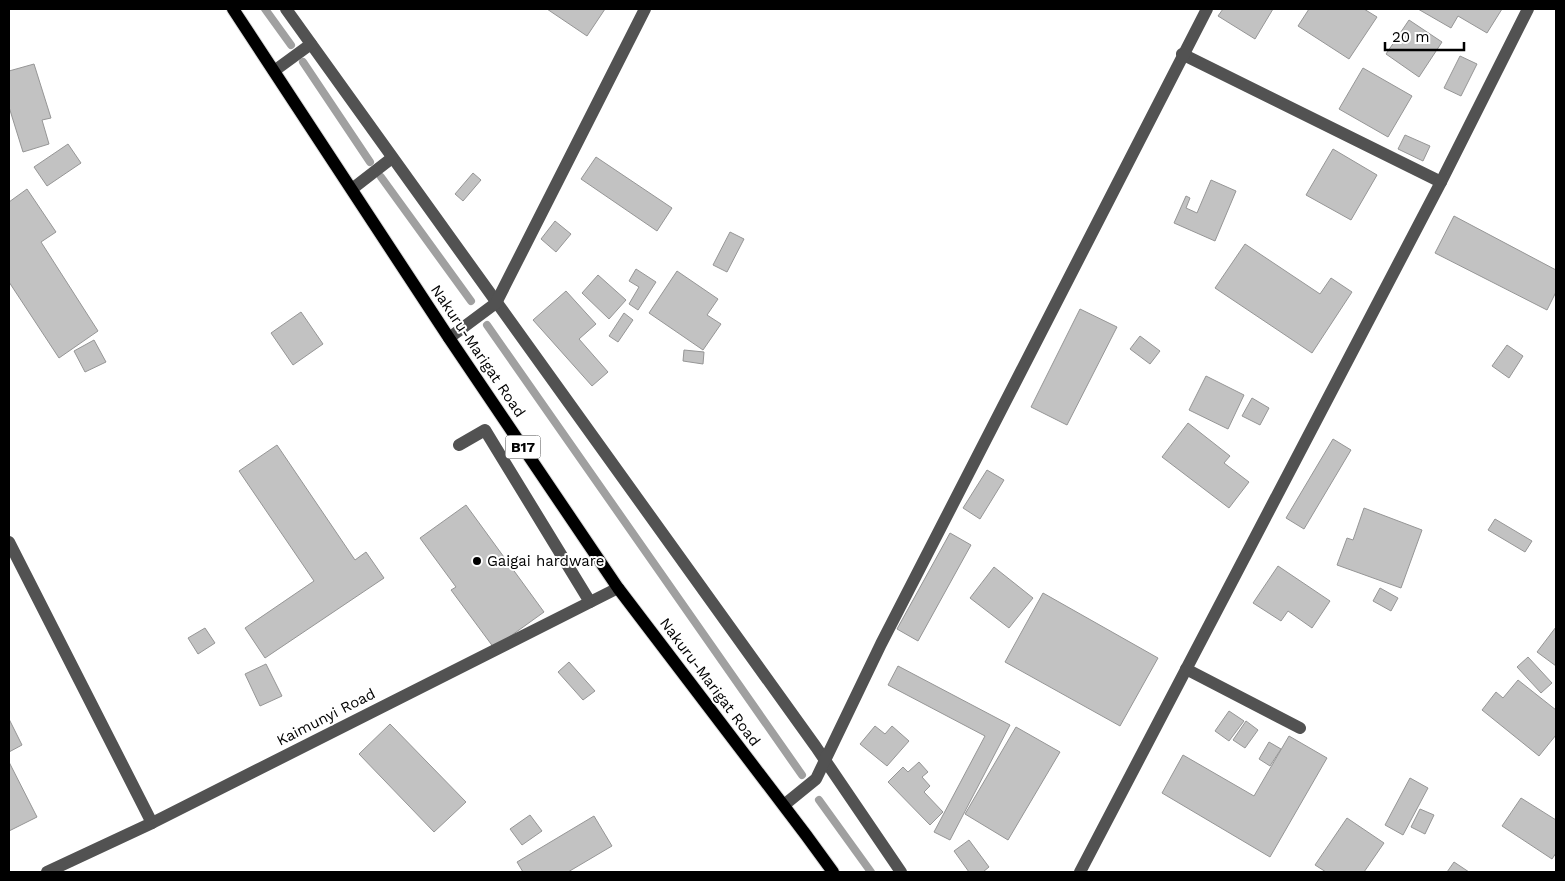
<svg xmlns="http://www.w3.org/2000/svg" width="1565" height="881" viewBox="0 0 1565 881" font-family="'Work Sans',sans-serif">
  <style>
    .lines { fill: none; stroke-linecap: round; stroke-linejoin: round }
    .stream { stroke: #a0a0a0; stroke-width: 8 }
    .building { fill: #c2c2c2; stroke: #969696 }
    .major-casing { stroke: #dbdbdb; stroke-width: 14 }
    .minor { stroke: #525252; stroke-width: 12 }
    .major { stroke: #000; stroke-width: 12 }
    .poi-dot { fill: #000; stroke: #fff; stroke-width: 2 }
    .labels { text-anchor: middle; dominant-baseline: central; stroke-width: 4; stroke-linejoin: round; paint-order: stroke }
    .shield { fill: #fff; stroke: #4c4c4c; stroke-width: 1 }
    .shield-label { font-size: 14px; font-weight: bold; fill: #000 }
    .street-label { font-size: 15px; fill: #000; stroke: #fff }
    .poi-label { font-size: 15px; fill: #000; stroke: #fff; text-anchor: start }
  </style>
  <rect width="100%" height="100%" fill="#fff"/>
  <g class="lines">
    <g class="stream">
      <polyline points="265,9 291,45"/>
      <polyline points="303,62 370,162"/>
      <polyline points="381,177 471,301"/>
      <polyline points="487,325 802,775"/>
      <polyline points="819,800 871,872"/>
    </g>
  </g>
  <g class="building">
    <polygon points="547,9 605,9 587,36"/>
    <polygon points="1223,9 1273,9 1255,39 1218,16"/>
    <polygon points="1309,9 1364,9 1377,17 1349,59 1298,26"/>
    <polygon points="1418,9 1502,9 1487,33 1458,16 1451,28"/>
    <polygon points="1409,20 1442,42 1419,77 1386,54"/>
    <polygon points="1460,56 1477,64 1461,96 1444,88"/>
    <polygon points="34,64 51,118 42,120 49,144 23,152 9,107 9,71"/>
    <polygon points="1363,68 1412,96 1388,137 1339,109"/>
    <polygon points="1405,135 1430,146 1423,161 1398,149"/>
    <polygon points="68,144 81,163 47,186 34,167"/>
    <polygon points="1333,149 1377,175 1351,220 1306,195"/>
    <polygon points="596,157 672,208 657,231 581,179"/>
    <polygon points="473,173 481,180 463,201 455,194"/>
    <polygon points="1211,180 1236,191 1215,241 1174,223 1186,196 1190,198 1186,208 1197,213"/>
    <polygon points="27,189 56,232 41,242 98,331 59,358 9,282 9,202"/>
    <polygon points="1454,216 1556,270 1556,292 1547,310 1435,253"/>
    <polygon points="555,221 571,234 556,252 541,239"/>
    <polygon points="730,232 744,239 727,272 713,265"/>
    <polygon points="1245,244 1320,294 1331,278 1352,292 1312,353 1215,288"/>
    <polygon points="636,269 656,282 638,310 629,304 639,287 629,281"/>
    <polygon points="677,271 718,299 707,315 721,324 703,350 649,313"/>
    <polygon points="598,275 626,300 609,319 582,293"/>
    <polygon points="566,291 596,324 579,339 608,372 592,386 533,320"/>
    <polygon points="1080,309 1117,327 1067,425 1031,407"/>
    <polygon points="301,312 323,344 293,365 271,333"/>
    <polygon points="624,313 633,320 618,342 609,336"/>
    <polygon points="1140,336 1160,351 1150,364 1130,349"/>
    <polygon points="94,340 106,362 85,372 74,351"/>
    <polygon points="1507,345 1523,356 1509,378 1492,366"/>
    <polygon points="684,350 704,352 703,364 683,361"/>
    <polygon points="1206,376 1244,395 1228,429 1189,410"/>
    <polygon points="1252,398 1269,408 1260,425 1242,416"/>
    <polygon points="1188,423 1230,456 1224,463 1249,482 1229,508 1162,457"/>
    <polygon points="1333,439 1351,450 1304,529 1286,518"/>
    <polygon points="277,445 355,560 366,552 384,578 265,658 245,628 314,581 239,471"/>
    <polygon points="987,470 1004,480 980,519 963,508"/>
    <polygon points="466,505 544,612 494,648 451,590 456,587 420,538"/>
    <polygon points="1364,508 1422,530 1401,588 1337,565 1347,538 1353,540"/>
    <polygon points="1495,519 1532,541 1525,552 1488,530"/>
    <polygon points="950,533 971,545 918,641 897,629"/>
    <polygon points="1278,566 1330,601 1312,628 1288,611 1281,621 1253,603"/>
    <polygon points="994,567 1033,598 1009,628 970,598"/>
    <polygon points="1380,588 1398,598 1391,611 1373,601"/>
    <polygon points="1043,593 1158,658 1120,726 1005,662"/>
    <polygon points="1556,627 1556,666 1537,652"/>
    <polygon points="205,628 215,643 198,654 188,638"/>
    <polygon points="1528,657 1552,683 1541,693 1517,667"/>
    <polygon points="569,662 595,691 583,700 558,672"/>
    <polygon points="266,664 282,696 260,706 245,674"/>
    <polygon points="898,666 1010,725 950,840 934,832 985,736 888,685"/>
    <polygon points="1518,680 1556,710 1556,735 1539,756 1482,710 1496,692 1503,698"/>
    <polygon points="1229,711 1244,721 1229,741 1215,731"/>
    <polygon points="9,719 22,745 9,752"/>
    <polygon points="1246,721 1258,730 1245,748 1233,740"/>
    <polygon points="390,724 466,802 434,832 359,754"/>
    <polygon points="875,726 885,734 892,726 909,741 887,766 860,744"/>
    <polygon points="1016,727 1060,752 1008,840 965,814"/>
    <polygon points="1289,736 1327,758 1270,857 1162,793 1183,755 1254,796"/>
    <polygon points="1269,742 1281,749 1270,766 1259,759"/>
    <polygon points="9,762 37,817 9,831"/>
    <polygon points="919,762 928,772 922,777 930,786 924,792 943,812 930,825 888,782 903,767 908,772"/>
    <polygon points="1410,778 1428,788 1403,835 1385,825"/>
    <polygon points="1521,798 1556,820 1556,853 1552,859 1502,826"/>
    <polygon points="1420,809 1434,815 1425,834 1411,827"/>
    <polygon points="530,815 542,831 522,845 510,829"/>
    <polygon points="594,816 612,846 568,872 523,872 517,862"/>
    <polygon points="1347,818 1384,843 1364,872 1326,872 1315,865"/>
    <polygon points="969,840 989,867 983,872 969,872 954,851"/>
    <polygon points="1454,862 1469,872 1447,872"/>
  </g>
  <g class="lines">
    <g class="major-casing">
      <polyline id="major" points="233,9 449,338 618,588 806,835 833,872"/>
    </g>
    <g class="minor">
      <polyline points="286,9 816,747 901,872"/>
      <polyline points="1182,54 1441,182"/>
      <polyline points="274,71 311,44"/>
      <polyline points="352,189 392,158"/>
      <polyline points="449,338 496,303 645,9"/>
      <polyline points="459,445 485,430 590,602"/>
      <polyline points="9,542 152,823"/>
      <polyline points="1186,669 1300,728"/>
      <polyline points="784,805 816,779 881,644 1207,9"/>
      <polyline points="47,872 152,823 618,588"/>
      <polyline points="1080,872 1441,182 1528,9"/>
    </g>
    <use href="#major" class="major"/>
  </g>
  <circle class="poi-dot" cx="477" cy="561" r="5"/>
  <g class="labels">
    <rect class="shield" x="505.5" y="435.5" width="35" height="23" rx="4"/>
    <g class="shield-label">
      <text x="523" y="447">B17</text>
    </g>
    <g class="street-label">
      <text transform="translate(478 351) rotate(56)">Nakuru-Marigat Road</text>
      <text transform="translate(710 682) rotate(53)">Nakuru-Marigat Road</text>
      <text transform="translate(326 717) rotate(-27)">Kaimunyi Road</text>
    </g>
    <g class="poi-label">
      <text x="487" y="561">Gaigai hardware</text>
    </g>
  </g>
  <rect width="1565" height="881" fill="none" stroke="#000000" stroke-width="20"/>
  <path d="M1385 42v8h79v-8" fill="none" stroke="#000000" stroke-width="2.5"/>
  <text x="1392" y="42" font-size="15" fill="#000000" stroke="#ffffff" stroke-width="4" paint-order="stroke">20 m</text>
</svg>
